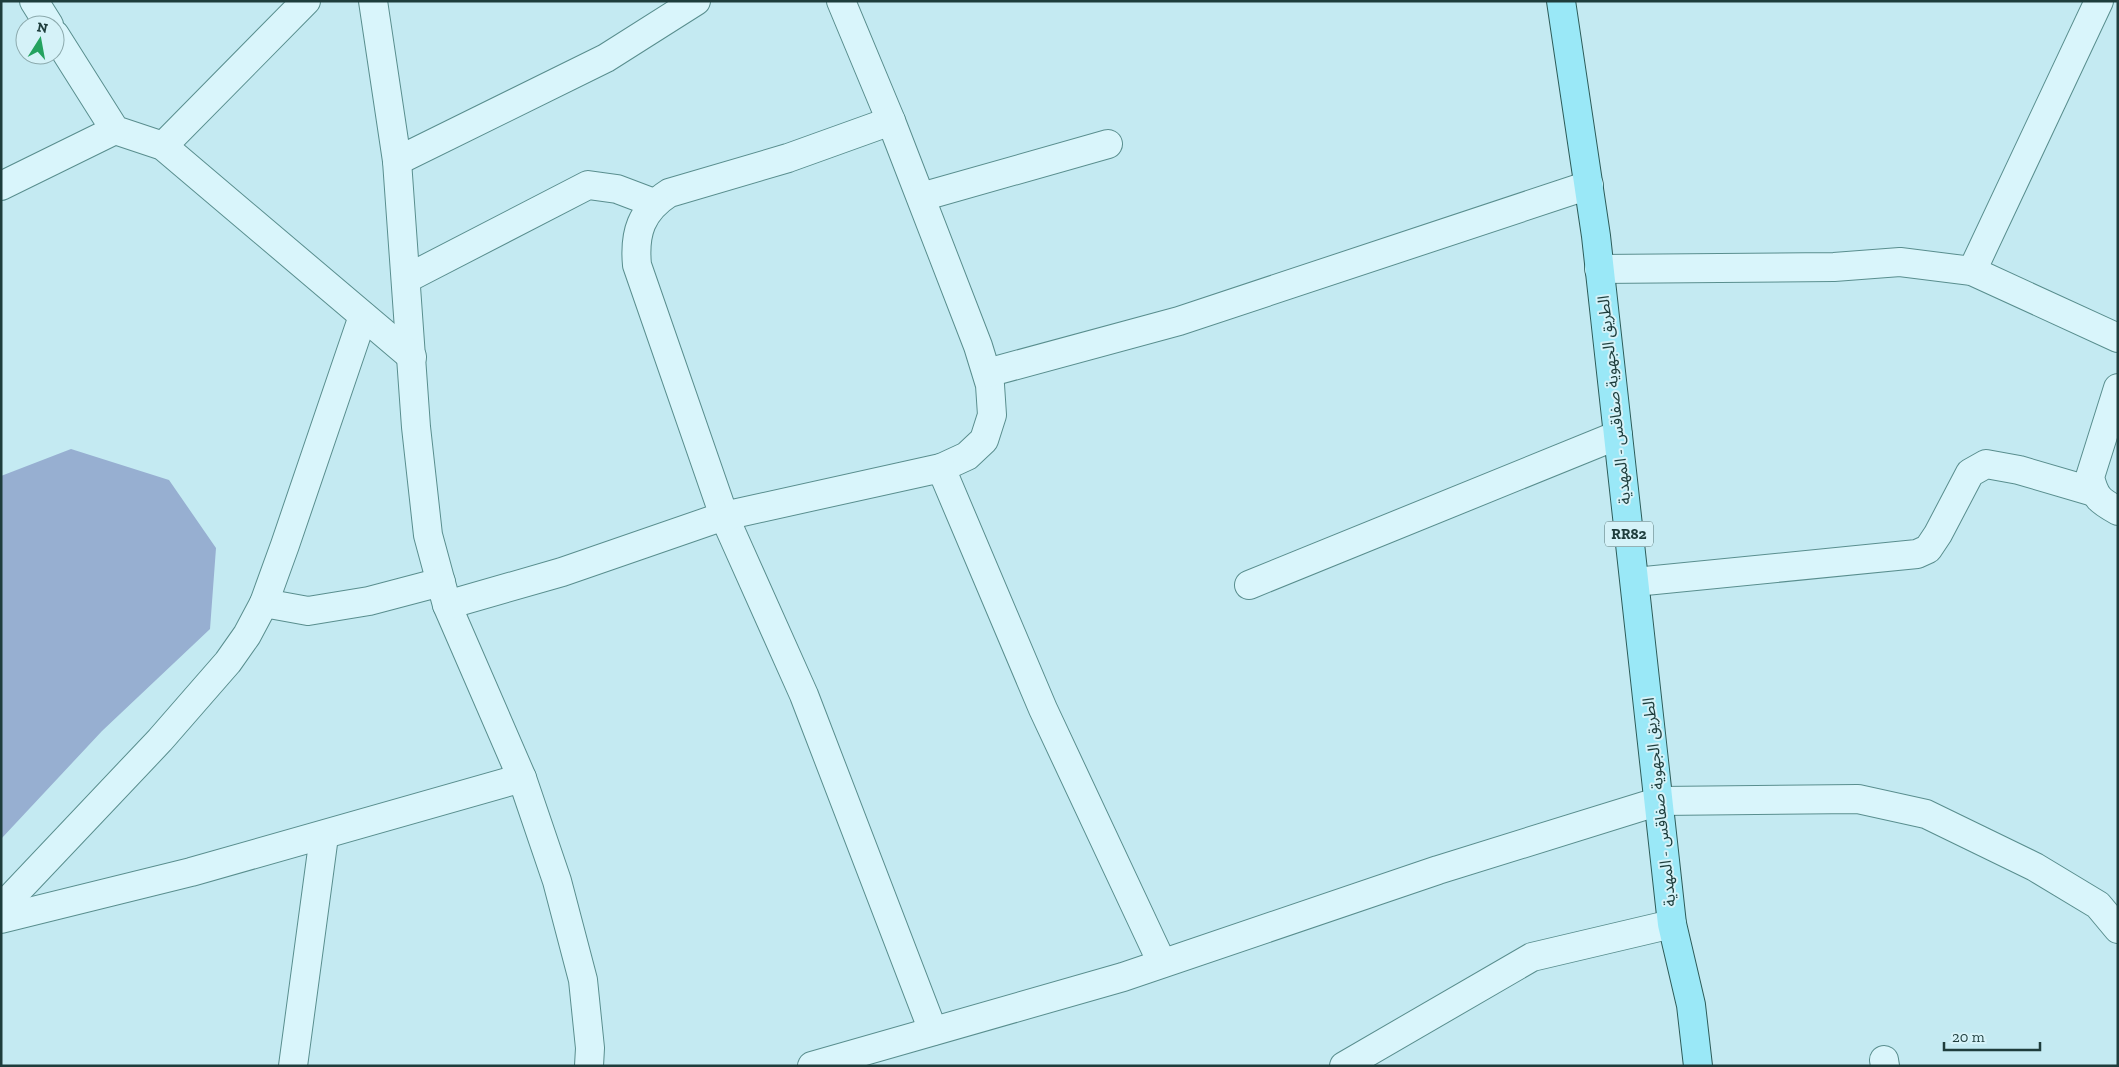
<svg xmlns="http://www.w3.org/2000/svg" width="2119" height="1067" viewBox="0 0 2119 1067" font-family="'Zilla Slab','Noto Sans Arabic',serif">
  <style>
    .green { fill: #97afd1 }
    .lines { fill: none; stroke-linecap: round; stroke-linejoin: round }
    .street-casing { stroke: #598e8e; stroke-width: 30 }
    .primary-casing { stroke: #2d5c59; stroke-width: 30 }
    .street { stroke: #d9f5fb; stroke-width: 28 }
    .primary { stroke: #9ae8f7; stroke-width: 28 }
    .labels { text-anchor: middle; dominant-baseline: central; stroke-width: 4; stroke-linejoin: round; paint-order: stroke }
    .shield { fill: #d5f2f8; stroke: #557374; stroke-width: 1 }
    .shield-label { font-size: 15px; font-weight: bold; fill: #1e3d3c }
    .street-label { font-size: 16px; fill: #1e3d3c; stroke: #d5f2f8 }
  </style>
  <rect width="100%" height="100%" fill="#c4eaf2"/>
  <polygon class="green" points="71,449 169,480 216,548 210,629 102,731 1,839 1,476"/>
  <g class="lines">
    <g class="street-casing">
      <g id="street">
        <polyline points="34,1 49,25"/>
        <polyline points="373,1 397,161 416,427 428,535 447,605 522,778 557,881 583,980 590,1048 589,1066"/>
        <polyline points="841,1 891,121 978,346 990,385 992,415 984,440 967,456 941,468"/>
        <polyline points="55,35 115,130 163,146 412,357"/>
        <path d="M891 121 788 158 669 193C641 211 634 233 637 265L724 516 804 695 933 1031"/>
        <polyline points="163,146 306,1"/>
        <polyline points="397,161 606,58 696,1"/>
        <polyline points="1,186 115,130"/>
        <polyline points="921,197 1108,144"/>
        <polyline points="1599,269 1834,267 1900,262 1972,271 2118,338"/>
        <polyline points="1972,271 2099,1"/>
        <polyline points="406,279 588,185 617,189 654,203"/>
        <polyline points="987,373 1179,321 1589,185"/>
        <path d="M2118 388 2090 477C2095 498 2100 501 2118 511"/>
        <polyline points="1635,582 1917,554 1928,549 1938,534 1970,473 1986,464 2019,470 2094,492"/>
        <polyline points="1249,585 1618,435"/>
        <polyline points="264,603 308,611 369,601 441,582"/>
        <polyline points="447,605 562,572 724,516 941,468 1043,709 1162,963"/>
        <polyline points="1,908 160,740 228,662 247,635 264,603 285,545 363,316"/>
        <polyline points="1,919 191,872 522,778"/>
        <polyline points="1884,1060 1885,1066"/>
        <polyline points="293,1066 324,836"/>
        <polyline points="812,1066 1123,977 1438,870 1660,801 1858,799 1926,814 2035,867 2098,905 2118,929"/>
        <polyline points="1344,1066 1532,957 1672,924"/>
      </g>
    </g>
    <g class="primary-casing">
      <polyline id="primary" points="1561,1 1596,236 1672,924 1691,1005 1698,1066"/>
    </g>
    <use href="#street" class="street"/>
    <use href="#primary" class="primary"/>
  </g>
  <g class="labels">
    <rect class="shield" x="1605" y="521.5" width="48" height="25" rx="4"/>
    <g class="shield-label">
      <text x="1629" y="534">RR82</text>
    </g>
    <g class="street-label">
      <text transform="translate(1614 400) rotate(-96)">الطريق الجهوية صفاقس - المهدية</text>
      <text transform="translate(1659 802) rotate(-96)">الطريق الجهوية صفاقس - المهدية</text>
    </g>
  </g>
  <rect width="2119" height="1067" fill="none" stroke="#1e3d3c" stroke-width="5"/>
  <g transform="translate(40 40) rotate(11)"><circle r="24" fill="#d5f2f8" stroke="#8caaad"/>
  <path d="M0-4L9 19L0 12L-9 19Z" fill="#24a25f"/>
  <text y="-8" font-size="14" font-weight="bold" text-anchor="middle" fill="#1e3d3c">N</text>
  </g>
  <path d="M1944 1042v8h96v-8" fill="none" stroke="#1e3d3c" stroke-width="2.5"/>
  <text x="1952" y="1042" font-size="15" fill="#1e3d3c" stroke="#d5f2f8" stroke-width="4" paint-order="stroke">20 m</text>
</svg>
